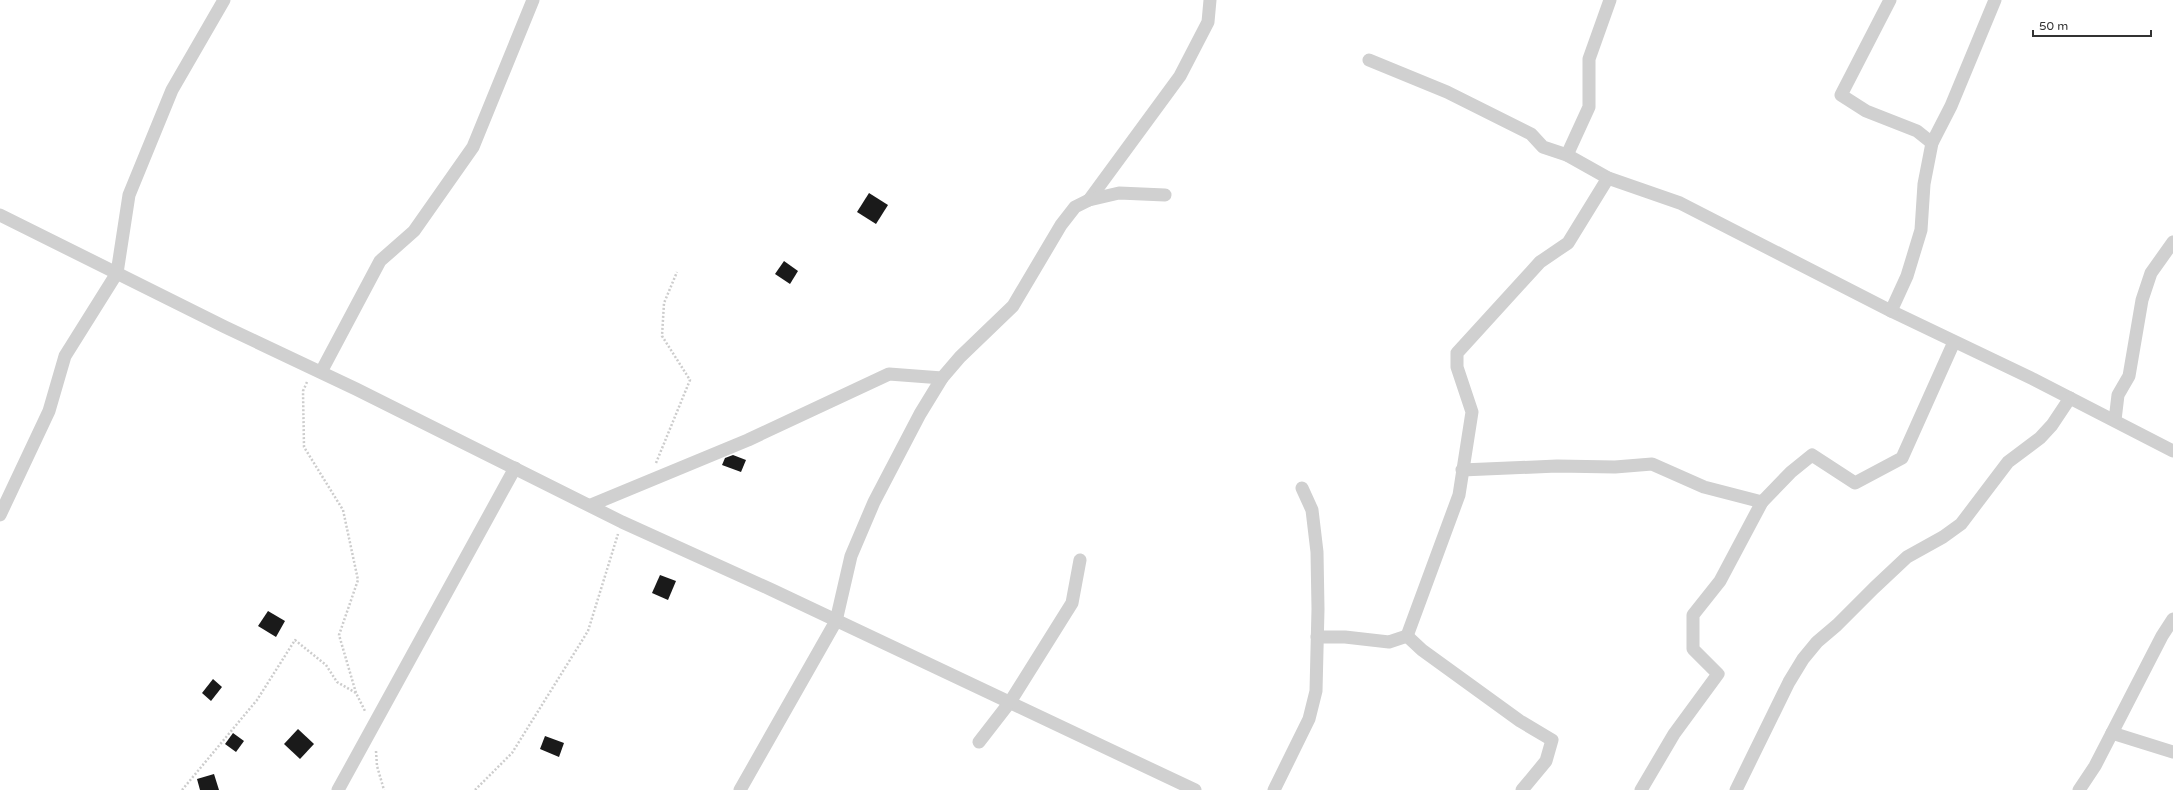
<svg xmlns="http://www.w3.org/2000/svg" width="2173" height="790" viewBox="0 0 2173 790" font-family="'Varela Round',sans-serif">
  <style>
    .building { fill: #1a1a1a }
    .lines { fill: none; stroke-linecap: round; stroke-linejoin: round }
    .path { stroke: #cdcdcd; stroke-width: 2.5; stroke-dasharray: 2 2; stroke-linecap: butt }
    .street { stroke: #d0d0d0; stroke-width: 13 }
  </style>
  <rect width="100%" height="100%" fill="#fff"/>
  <g class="building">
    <polygon points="869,193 888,205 876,224 857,212"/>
    <polygon points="784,261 798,271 790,284 775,274"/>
    <polygon points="733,455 746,460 741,472 722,465 725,458"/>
    <polygon points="660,575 676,581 668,600 652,593"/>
    <polygon points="268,611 285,621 276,637 258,626"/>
    <polygon points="213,679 222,687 211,701 202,693"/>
    <polygon points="298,729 314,744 300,759 284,744"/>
    <polygon points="233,733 244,741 236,752 225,744"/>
    <polygon points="545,736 564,743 559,757 540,749"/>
    <polygon points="214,774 219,790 200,790 197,779"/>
  </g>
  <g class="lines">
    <g class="path">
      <polyline points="307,382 303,391 304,447 343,510 358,580 339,635 356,693 365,711"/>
      <polyline points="656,463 690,380 662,336 664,303 677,272"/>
      <polyline points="376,751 377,766 384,790"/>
      <polyline points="182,790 257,700 295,640 326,665 337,682 356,693"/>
      <polyline points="475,790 512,753 588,631 618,534"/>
    </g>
    <g class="street">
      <polyline points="1890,0 1841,95 1866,111 1917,131 1932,143"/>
      <polyline points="1369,60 1447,92 1531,134 1543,147 1567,155 1608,178 1680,203 1891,311 2033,379 2173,451"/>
      <polyline points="1567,155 1589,107 1589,59 1610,0"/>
      <polyline points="1089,200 1180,76 1208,22 1210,0"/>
      <polyline points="0,215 225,327 356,389 622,522 772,590 1195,790"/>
      <polyline points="1891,311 1907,276 1921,230 1924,184 1932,143 1951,106 1995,0"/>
      <polyline points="321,372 380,261 414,231 473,147 533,0"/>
      <polyline points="2115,420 2118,395 2129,376 2142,300 2151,273 2173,242"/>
      <polyline points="1462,470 1557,466 1615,467 1652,464 1704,487 1762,502 1791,472 1812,455 1855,483 1902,458 1954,342"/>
      <polyline points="591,505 748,440 889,374 942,378"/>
      <polyline points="0,515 49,411 65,356 117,273 129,195 172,90 224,0"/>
      <polyline points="1407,636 1422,650 1520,721 1552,740 1546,761 1522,790"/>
      <polyline points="1317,637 1345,637 1389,642 1407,636 1459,495 1472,412 1457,367 1457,353 1540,262 1568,243 1608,178"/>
      <polyline points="2112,733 2173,752"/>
      <polyline points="979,742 1010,702 1072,603 1080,560"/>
      <polyline points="338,790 515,468"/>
      <polyline points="740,790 836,621 851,556 874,502 920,414 942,378 960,357 1013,306 1061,225 1075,207 1089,200 1119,193 1165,195"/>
      <polyline points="1274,790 1309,719 1316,691 1318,609 1317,552 1312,510 1302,488"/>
      <polyline points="1641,790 1674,734 1718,674 1693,649 1693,615 1720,581 1762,502"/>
      <polyline points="1736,790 1789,682 1803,659 1817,642 1837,625 1874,588 1907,557 1943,537 1961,524 2008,462 2040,438 2052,425 2070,398"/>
      <polyline points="2079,790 2095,766 2162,636 2173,619"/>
    </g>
  </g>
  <path d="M2033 30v6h118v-6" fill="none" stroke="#333333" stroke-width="2"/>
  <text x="2039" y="30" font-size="12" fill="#333333" stroke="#ffffff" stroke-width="3" paint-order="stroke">50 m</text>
</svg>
